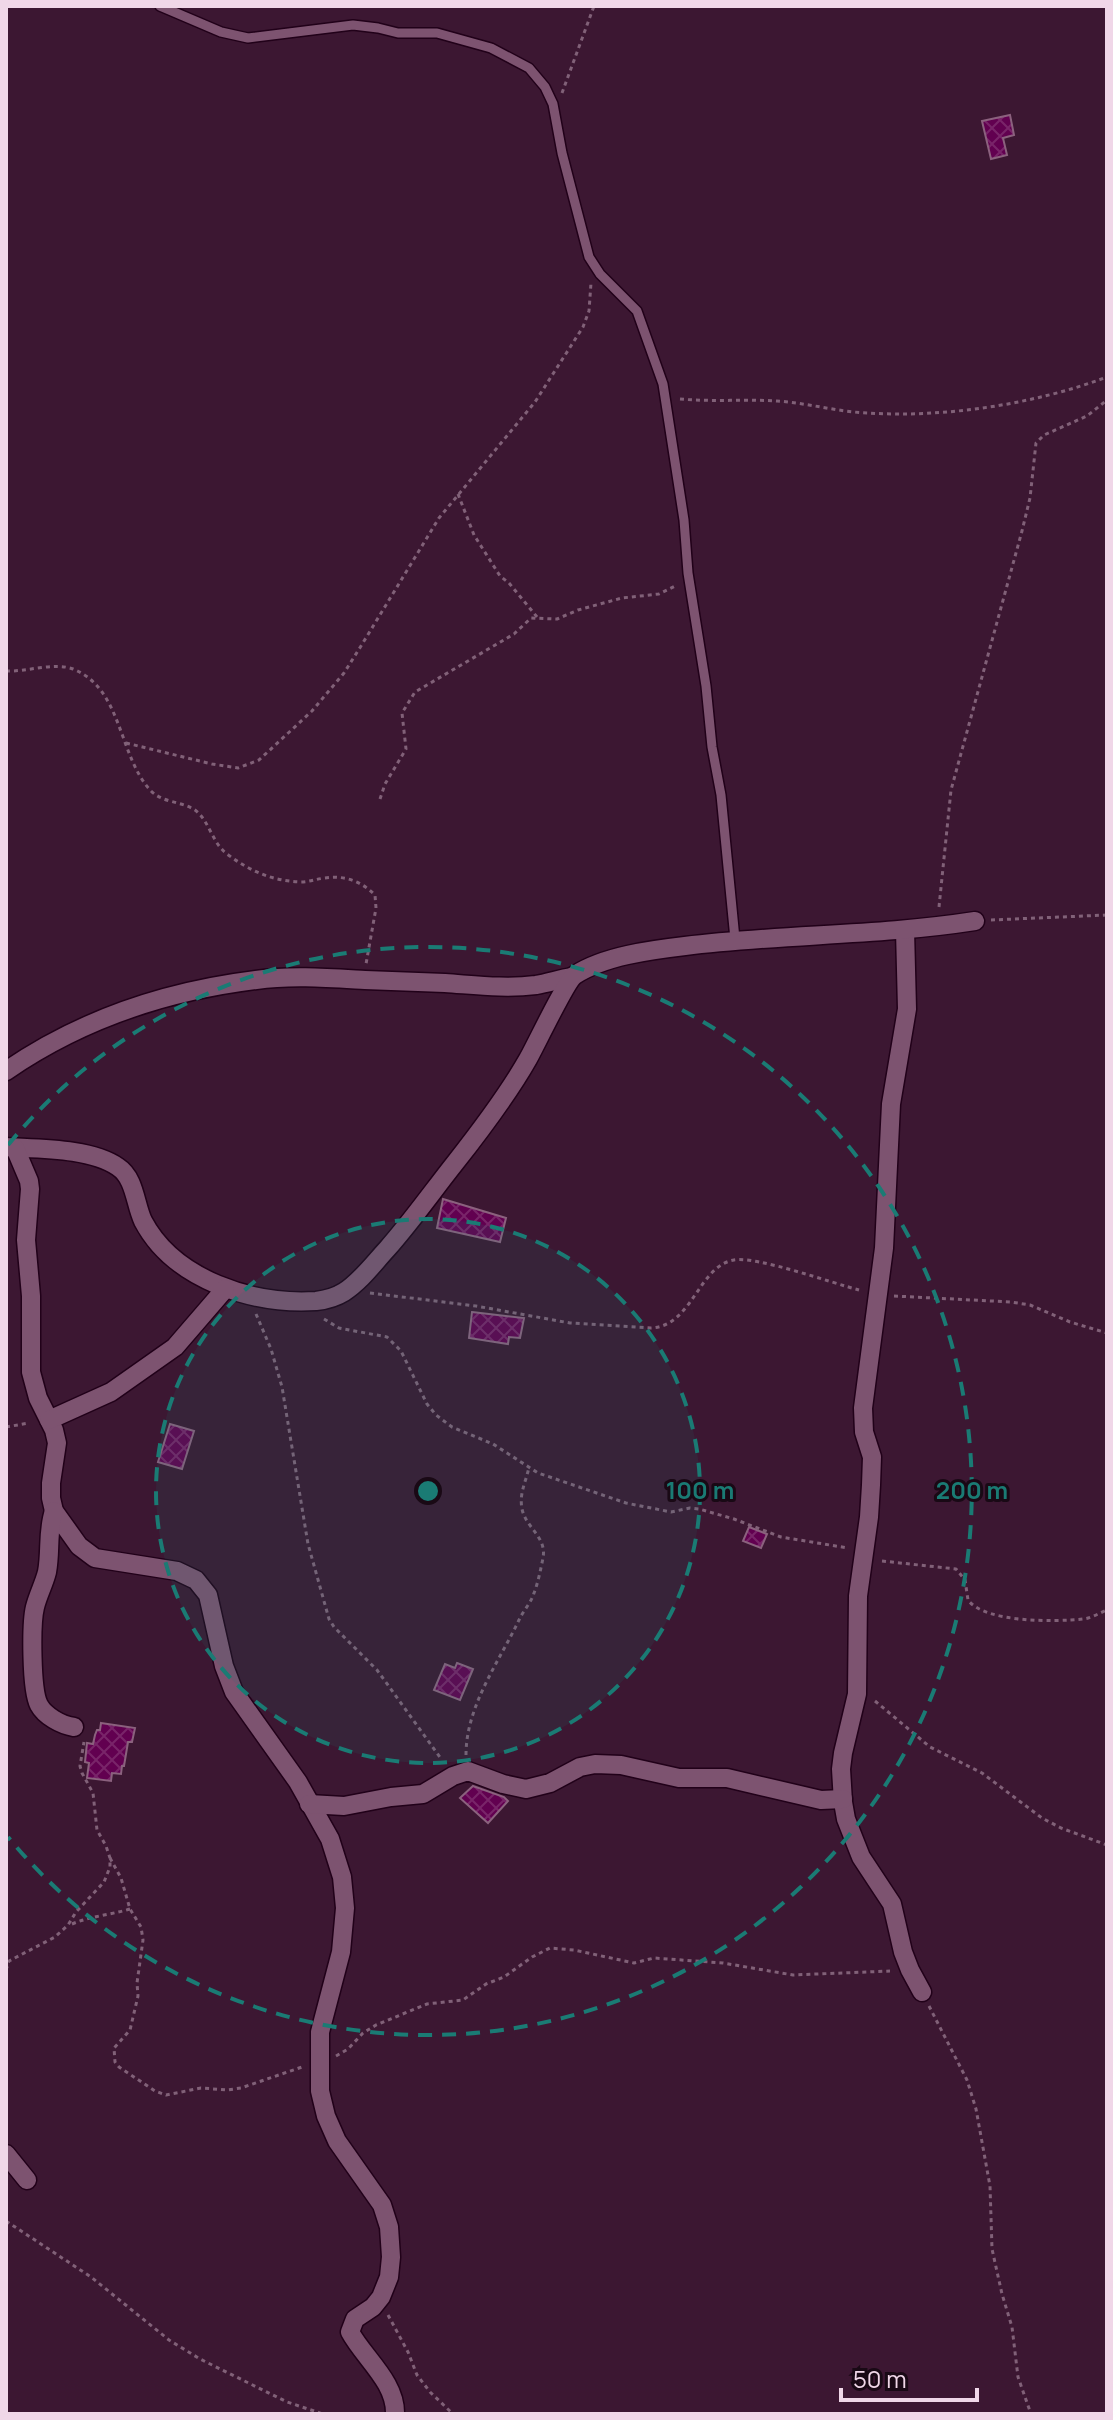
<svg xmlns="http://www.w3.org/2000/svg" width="1113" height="2420" viewBox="0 0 1113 2420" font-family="Manrope,sans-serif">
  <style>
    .building { fill: url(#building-cross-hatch); stroke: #8b617e; stroke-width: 2 }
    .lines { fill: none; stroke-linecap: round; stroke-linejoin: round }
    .service-casing { stroke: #210119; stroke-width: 12 }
    .minor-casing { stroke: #210119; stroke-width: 21 }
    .path { stroke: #816178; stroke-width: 3; stroke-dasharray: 4 4; stroke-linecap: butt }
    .service { stroke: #7d5370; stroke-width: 9 }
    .minor { stroke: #7d5370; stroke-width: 18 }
    .ring { fill: none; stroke: #1a7b74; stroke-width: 4; stroke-dasharray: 14 10 }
    .centre { fill: #1a7b74; stroke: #190915; stroke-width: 4 }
    .ring-label { font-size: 24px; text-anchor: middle; font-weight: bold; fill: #1a7b74; stroke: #190915; stroke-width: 6; stroke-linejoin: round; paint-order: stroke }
  </style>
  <defs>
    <pattern id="building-cross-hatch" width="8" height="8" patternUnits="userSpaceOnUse" patternTransform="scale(2)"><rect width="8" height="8" fill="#620050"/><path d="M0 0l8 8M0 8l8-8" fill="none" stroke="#792469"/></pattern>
  </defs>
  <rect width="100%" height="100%" fill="#3c1732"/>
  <g class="building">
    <polygon points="1010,115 1014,135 1003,138 1007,155 991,159 982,121"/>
    <polygon points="443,1199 506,1218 500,1242 437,1228"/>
    <polygon points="472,1312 524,1318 520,1338 509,1337 508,1344 469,1338"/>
    <polygon points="170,1424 194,1431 182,1469 158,1462"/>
    <polygon points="749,1527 767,1534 761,1548 743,1541"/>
    <polygon points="457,1663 473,1669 460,1700 434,1690 445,1664 455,1668"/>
    <polygon points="101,1723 135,1728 132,1742 128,1742 124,1766 122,1766 121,1774 112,1773 111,1781 87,1778 89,1763 85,1762 87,1743 93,1744 95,1735 97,1730 100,1730"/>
    <polygon points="473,1786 504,1797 508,1801 488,1823 460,1798"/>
  </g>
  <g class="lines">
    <g class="service-casing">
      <polyline id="service" points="160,6 221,32 248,38 353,25 378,28 398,33 437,33 491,48 529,68 545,87 553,104 562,153 589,257 600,274 637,311 663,384 684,520 688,573 706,686 712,747 721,795 735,939"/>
    </g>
    <g class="minor-casing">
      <g id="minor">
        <polyline points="905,930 907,1009 891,1104 884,1248 863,1408 864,1432 872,1457 871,1485 869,1517 858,1596 857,1694 843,1753 841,1769 843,1802 846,1819 861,1857 892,1904 903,1952 910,1970 922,1992"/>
        <path d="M6 1071C80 1020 167 991 256 980 291 975 330 978 365 980 392 981 418 982 445 983 475 985 505 989 536 985 548 983 560 979 572 977"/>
        <path d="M6 1147C38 1149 91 1148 118 1167 135 1178 135 1204 143 1221 174 1280 253 1305 316 1301 325 1300 336 1297 344 1292 361 1281 374 1263 387 1249 411 1222 432 1192 455 1163 481 1130 507 1096 528 1059 536 1045 566 981 575 975 604 956 651 950 685 946 781 934 879 936 975 921"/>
        <path d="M15 1148 29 1181 30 1189 26 1240 31 1296V1372L38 1398 54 1430 57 1443 51 1483V1498L54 1511 79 1546 95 1558 177 1571 196 1580 208 1595 224 1666 234 1692 298 1782 330 1839 342 1877 345 1908 341 1952 320 2032V2091L326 2116 337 2141 382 2205 389 2227 391 2257 389 2277 381 2297 373 2307 355 2319 350 2332C364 2358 396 2382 395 2414"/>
        <polyline points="49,1420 111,1392 175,1347 225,1289"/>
        <path d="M54 1511C47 1531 51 1551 47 1572 44 1584 38 1595 35 1607 31 1623 31 1690 39 1705 45 1716 61 1725 74 1727"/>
        <polyline points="309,1804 344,1806 391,1797 423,1794 453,1776 468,1771 503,1784 526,1789 550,1783 580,1767 595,1764 621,1765 679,1778 727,1778 821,1800 843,1799"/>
        <polyline points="6,2154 27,2180"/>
      </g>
    </g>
    <g class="path">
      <polyline points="562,93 594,6"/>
      <path d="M680 399C712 402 745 399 777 401 808 403 838 412 868 413 945 418 1035 404 1107 377"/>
      <polyline points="458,494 474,535 500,576 509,583 537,617"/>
      <path d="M6 671C26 672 55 662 73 669 123 689 118 756 151 791 163 803 181 801 195 810 209 820 212 843 227 854 250 871 272 881 301 882 309 882 316 879 325 878 344 875 361 881 375 895L376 908 366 964"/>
      <polyline points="126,743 212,764 238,768 259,760 312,711 344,673 361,646 439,518 535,402 583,327 589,311 591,283"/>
      <polyline points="380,799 385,784 406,749 402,713 415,692 514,634 531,618 557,619 578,610 622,598 659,594 675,586"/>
      <polyline points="939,907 951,790 1022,531 1030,498 1036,443 1044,435 1087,416 1107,400"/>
      <polyline points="991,920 1107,915"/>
      <path d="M370 1293 476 1306 570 1323 651 1328C693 1326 698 1266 734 1260 757 1256 832 1283 859 1290"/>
      <polyline points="894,1296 1011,1302 1030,1305 1070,1322 1107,1333"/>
      <polyline points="256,1314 271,1349 282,1387 308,1544 329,1619 334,1627 377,1670 442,1760"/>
      <polyline points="324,1319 339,1328 387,1337 401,1351 427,1404 436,1415 452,1427 493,1444 538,1473 626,1503 671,1512 690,1508 699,1509 734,1519 781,1537 848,1548"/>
      <polyline points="6,1427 29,1423"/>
      <path d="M882 1561 956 1569 965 1580 968 1600C985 1623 1056 1622 1083 1619 1092 1618 1099 1613 1107 1610"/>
      <polyline points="875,1701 930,1747 982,1773 1042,1818 1061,1828 1107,1845"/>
      <path d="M466 1755C466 1706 499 1662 519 1620 523 1611 531 1603 534 1593 538 1583 541 1568 543 1558 547 1537 526 1528 522 1509 519 1493 526 1482 529 1467"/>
      <polyline points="110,1858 121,1878 130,1909 141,1927 143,1940 137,1983 138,1996 130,2030 114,2048 115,2062 119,2067 155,2091 166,2095 201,2088 227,2090 241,2088 302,2067"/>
      <path d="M72 1924C91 1916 110 1915 130 1909"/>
      <polyline points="6,1970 9,1961 55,1937 68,1925 76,1912 104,1882 110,1867 110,1858 106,1846 97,1830 93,1793 82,1773 80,1766 84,1742"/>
      <polyline points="929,2006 967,2080 976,2109 990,2186 992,2249 1002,2294 1012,2327 1018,2377 1031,2414"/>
      <polyline points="336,2056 348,2049 363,2033 376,2025 427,2004 463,2000 486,1984 504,1977 532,1957 550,1948 574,1950 634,1963 654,1958 723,1963 793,1975 890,1971"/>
      <polyline points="6,2221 91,2277 169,2340 200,2359 287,2402 323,2414"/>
      <polyline points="388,2315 408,2352 417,2375 430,2392 453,2414"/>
    </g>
    <use href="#service" class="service"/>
    <use href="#minor" class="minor"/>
  </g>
  <circle cx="428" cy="1491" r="272" fill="#1a7b74" fill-opacity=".12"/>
  <g class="ring">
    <circle cx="428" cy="1491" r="272"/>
    <path d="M8 1145A544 544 0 1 1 8 1837"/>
  </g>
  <circle cx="428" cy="1491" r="12" class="centre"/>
  <g class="ring-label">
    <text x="700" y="1499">100 m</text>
    <text x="972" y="1499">200 m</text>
  </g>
  <rect width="1113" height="2420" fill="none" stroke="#f0d7e8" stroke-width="16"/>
  <path d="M841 2388v12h136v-12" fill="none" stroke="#f0d7e8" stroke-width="4"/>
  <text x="853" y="2388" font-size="24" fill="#f0d7e8" stroke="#190915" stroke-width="6" paint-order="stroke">50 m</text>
</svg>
